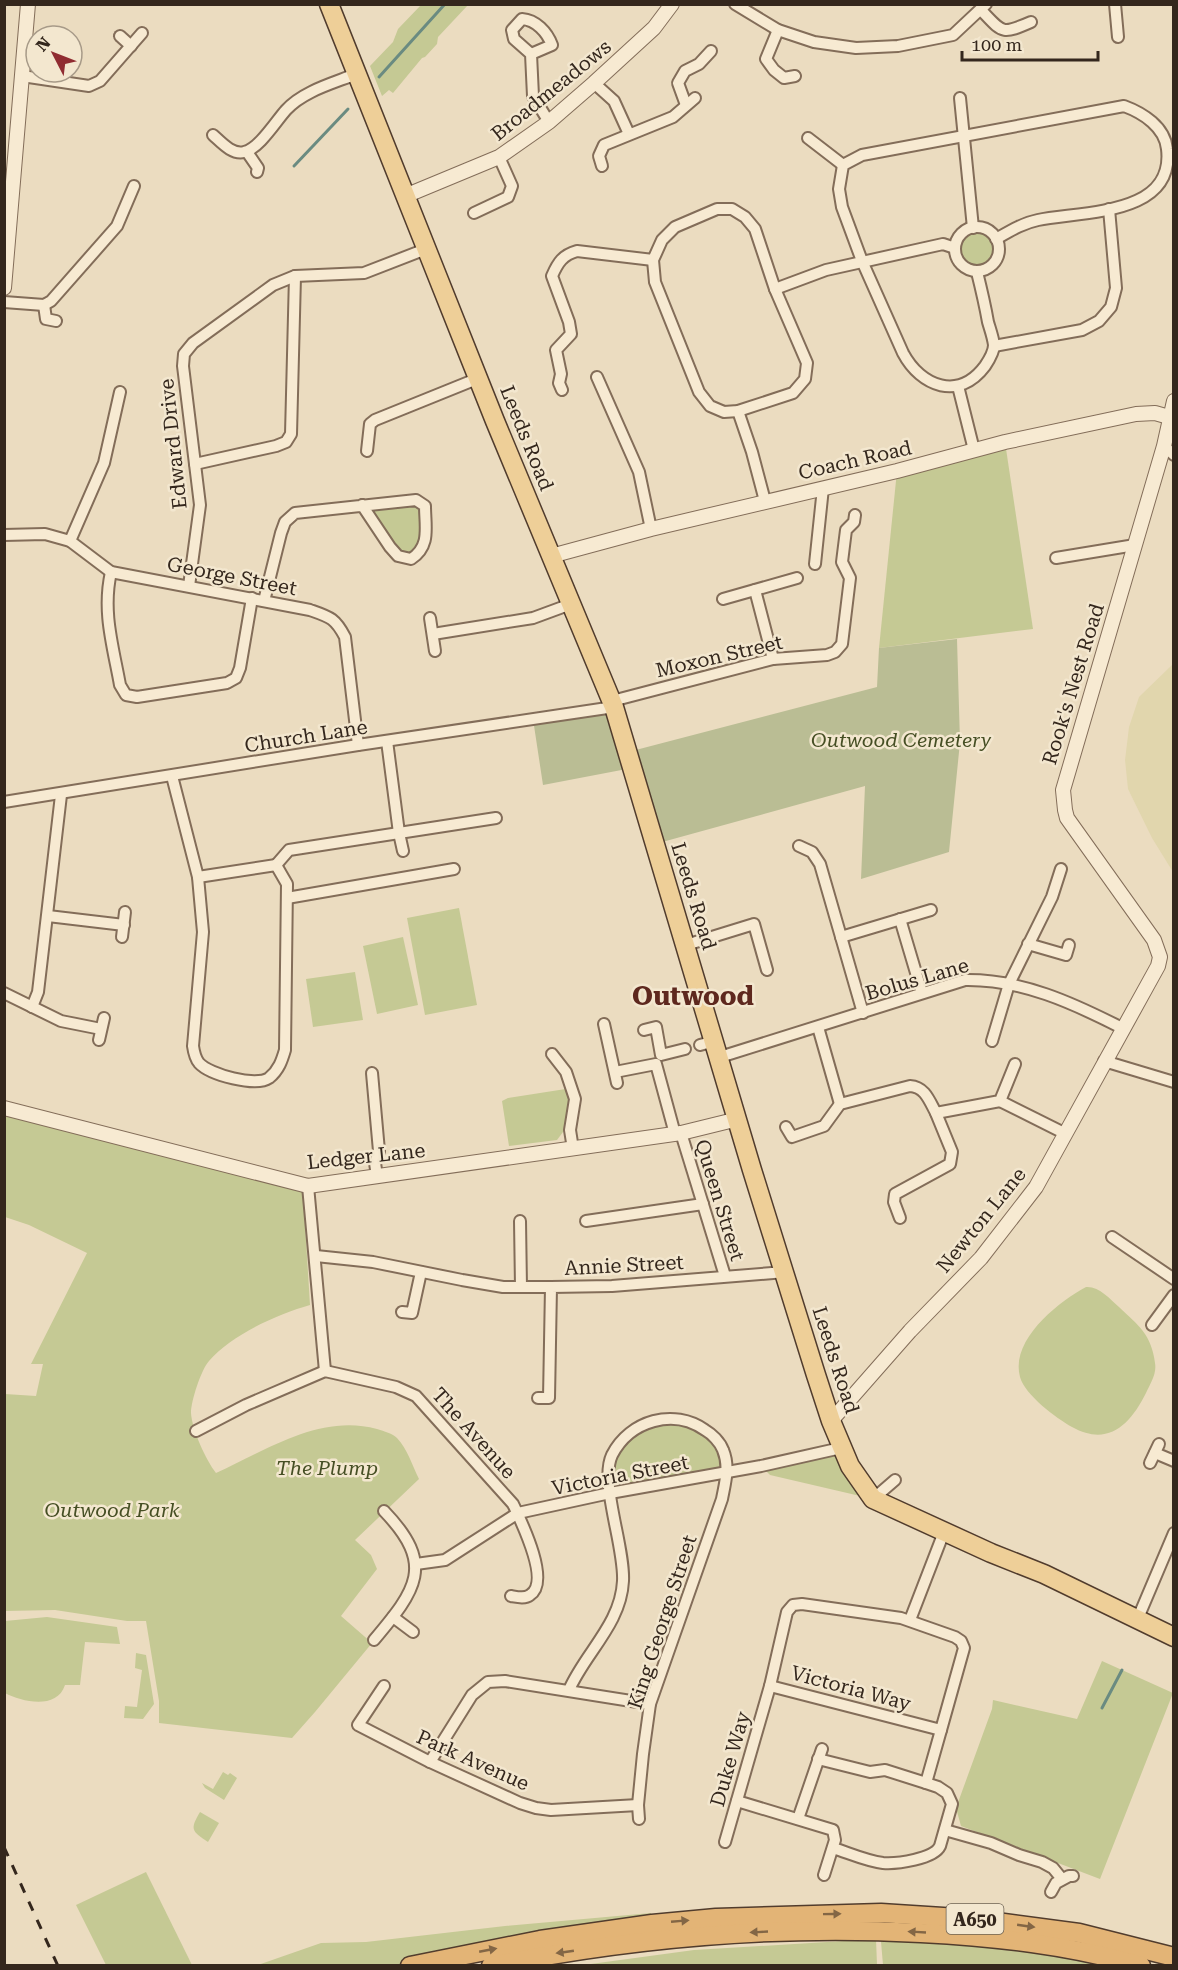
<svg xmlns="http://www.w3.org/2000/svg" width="1178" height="1970" viewBox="0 0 1178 1970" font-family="'Roboto Serif',serif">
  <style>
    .farmland { fill: #e1d6ad }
    .green { fill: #c5c994 }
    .cemetery { fill: #babd94 }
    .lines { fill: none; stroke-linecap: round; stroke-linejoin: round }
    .stream { stroke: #6a8b81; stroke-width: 3 }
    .minor-casing { stroke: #836d59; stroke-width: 14 }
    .tertiary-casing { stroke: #836d59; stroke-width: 16 }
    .primary-casing { stroke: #513c2d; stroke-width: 21 }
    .trunk-casing { stroke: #513c2d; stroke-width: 21 }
    .minor { stroke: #f7ead2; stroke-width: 10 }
    .tertiary { stroke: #f7ead2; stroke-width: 14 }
    .primary { stroke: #eecf98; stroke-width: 18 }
    .trunk { stroke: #e3b476; stroke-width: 18 }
    .rail { stroke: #34271d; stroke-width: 3; stroke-dasharray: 10 10; stroke-linecap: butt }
    .oneway { fill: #836645 }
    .labels { text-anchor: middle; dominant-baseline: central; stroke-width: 5; stroke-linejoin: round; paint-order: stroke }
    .shield { fill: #f3e7cf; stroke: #6d6152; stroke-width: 1.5 }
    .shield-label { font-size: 18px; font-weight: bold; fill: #34271d }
    .street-label { font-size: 20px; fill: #34271d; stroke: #f3e7cf }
    .park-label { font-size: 20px; font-style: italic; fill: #464f24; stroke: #f3e7cf }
    .district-label { font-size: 26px; font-weight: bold; fill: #5e281e; stroke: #f3e7cf }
  </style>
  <rect width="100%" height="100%" fill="#ebdcc0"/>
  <polygon class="farmland" points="1173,664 1173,872 1152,838 1128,789 1125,760 1129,727 1139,697"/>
  <g class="green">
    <polygon points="421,5 468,5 438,37 437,44 425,57 422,58 393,93 389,90 382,96 370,66 393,42 398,29"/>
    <circle cx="977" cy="249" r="22"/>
    <polygon points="1005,442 1033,629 879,648 897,471"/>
    <polygon points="416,500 425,506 422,552 398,556 362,505"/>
    <polygon points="459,908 477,1005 425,1015 407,918"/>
    <polygon points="403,937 418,1005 377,1014 363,946"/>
    <polygon points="355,972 363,1020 313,1027 306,979"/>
    <polygon points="572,1088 570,1130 563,1132 557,1140 509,1146 502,1101 508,1098"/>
    <path d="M4 1108 297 1182 303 1192 310 1305C278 1314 231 1335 209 1361 201 1370 191 1401 191 1413 192 1430 206 1460 216 1473 265 1451 320 1413 377 1429 383 1431 392 1433 397 1438 407 1448 413 1467 419 1479L355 1540 371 1555 377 1569 341 1616 372 1643 315 1712 292 1738 159 1723V1701L146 1621H127L55 1610 5 1611V1394L36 1396 43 1364H31L87 1253 29 1225 5 1217Z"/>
    <path d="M1086 1287C1099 1286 1110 1299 1119 1307 1139 1326 1151 1334 1155 1363 1157 1374 1150 1384 1146 1393 1130 1425 1108 1447 1072 1427 1056 1418 1025 1395 1020 1377 1010 1340 1058 1302 1086 1287Z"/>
    <polygon points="658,1419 711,1434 727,1473 610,1493 612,1456 623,1439"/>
    <polygon points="841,1448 873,1499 770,1475 761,1466"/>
    <path d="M47 1617 117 1627 120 1644 85 1642 80 1685H65C57 1710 22 1702 5 1693V1621Z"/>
    <polygon points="136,1653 146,1655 154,1704 143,1719 124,1718 125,1706 137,1707 142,1670 135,1668"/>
    <polygon points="1102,1661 1173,1693 1100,1879 961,1826 956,1808 992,1709 993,1700 1077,1719"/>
    <polygon points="223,1772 228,1775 230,1773 237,1778 224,1800 205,1788 202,1783 213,1789"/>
    <path d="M200 1812 219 1823 208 1842C191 1831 190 1829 200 1812Z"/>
    <polygon points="146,1872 192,1965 106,1965 76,1905"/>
    <polygon points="651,1913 652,1924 410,1965 255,1966 321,1943 366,1942 505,1926"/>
    <polygon points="880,1930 1141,1965 883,1965"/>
    <polygon points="876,1939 877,1965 576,1966 694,1950"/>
  </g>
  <polygon class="cemetery" points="957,639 960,742 949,852 861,879 865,786 655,844 632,768 543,785 533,719 614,707 628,752 877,687 879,648"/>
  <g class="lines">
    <g class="stream">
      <polyline points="379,77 445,4"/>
      <polyline points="294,166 348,109"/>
      <polyline points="1102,1708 1122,1670"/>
    </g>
    <g class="minor-casing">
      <g id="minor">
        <polyline points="735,4 778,30 814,42 856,48 898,46 953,35 986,4"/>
        <polyline points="1115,4 1118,37"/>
        <path d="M981 10C1003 33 1001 35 1031 22"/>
        <polyline points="778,30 766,59 774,70 784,78 795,76"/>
        <polyline points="120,36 131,46"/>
        <path d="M531 54 552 45C547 32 536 20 522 19L512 30 514 39 531 54 533 96 549 122"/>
        <polyline points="22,76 89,86 100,81 142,33"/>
        <polyline points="594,83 614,101 629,134"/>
        <polyline points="960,98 973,228"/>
        <polyline points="686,105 678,83 685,71 699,64 711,51"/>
        <path d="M213 135C221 142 232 155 244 152 259 149 276 121 286 110 303 91 334 83 356 74"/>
        <polyline points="808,138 843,165"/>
        <polyline points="247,152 258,168 257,172"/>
        <polyline points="602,166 599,156 604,145 673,117 695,98"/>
        <polygon points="717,209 732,209 745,217 755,229 775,289 807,363 805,379 793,393 738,411 724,412 710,406 699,392 655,282 653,260 662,240 675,227"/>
        <polyline points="474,213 508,197 512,186 499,157"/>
        <circle cx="977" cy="249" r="22"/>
        <path d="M977 272C981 288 985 305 988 322 990 329 993 337 994 345 994 352 989 360 985 366 959 401 921 387 903 353L862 261 842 207 839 189 843 165 862 155 1124 106C1143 113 1165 127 1167 149 1175 216 1082 211 1038 220 1023 223 1010 231 996 239"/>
        <polyline points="775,289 826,270 943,244 955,248"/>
        <polyline points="4,302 44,305 51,301 117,226 134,186"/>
        <polyline points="44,305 46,319 56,321"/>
        <polyline points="994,346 1082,330 1099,321 1111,307 1116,288 1109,209"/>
        <polyline points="597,377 639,472 651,529"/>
        <polyline points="958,386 974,450"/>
        <path d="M562 390 559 383 561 374 556 350 571 334 569 322 552 276C558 262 563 255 577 251L653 260"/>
        <polyline points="738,411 752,452 765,501"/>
        <polyline points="1164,446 1174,455"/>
        <polyline points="367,451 370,424 375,420 479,378"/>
        <polyline points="195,464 276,446 286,442 291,434 295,276"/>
        <path d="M4 535 45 534 70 541 111 572 310 610C330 617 335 618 345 637L358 745"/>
        <polyline points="70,541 104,463 120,392"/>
        <polyline points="1056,558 1135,545"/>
        <polyline points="815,564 823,488"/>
        <path d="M111 572C102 612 113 646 120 685L126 695 137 697 227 683 236 678 240 668 252 598"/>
        <polyline points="189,586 200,505 183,366 184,354 193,343 273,285 295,276 364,273 426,249"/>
        <polyline points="755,590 773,659"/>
        <polyline points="723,599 797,578"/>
        <path d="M264 601 281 533 285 522 295 513 416 500 425 506C425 527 431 546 411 559L398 556 390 547 362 505"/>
        <polyline points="430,618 435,651"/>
        <polyline points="433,634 533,618 571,604"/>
        <polyline points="612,701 773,659 827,655 835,652 842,644 850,578 842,562 846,530 854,522 855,515"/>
        <polyline points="387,741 399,833 403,851"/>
        <path d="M172 776 198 877 203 932 193 1046C194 1053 195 1058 199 1063 210 1075 256 1087 269 1078 279 1070 282 1060 285 1050L287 884 276 865"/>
        <polyline points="4,802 358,745 614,707"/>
        <polyline points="799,846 812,852 820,864 863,1013"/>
        <polyline points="276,865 289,850 496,818"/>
        <polyline points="198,877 276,865"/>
        <polyline points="287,898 454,869"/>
        <polyline points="48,916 124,925"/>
        <polyline points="900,919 922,993"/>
        <polyline points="122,937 125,912"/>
        <polyline points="841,937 931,910"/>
        <polyline points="1028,944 1066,955 1069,945"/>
        <polyline points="686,945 754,924 767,970"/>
        <polyline points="4,993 61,1021 101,1029"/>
        <polyline points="32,1007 38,992 61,795"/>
        <polyline points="604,1024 617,1083"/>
        <polyline points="818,1027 840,1104"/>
        <polyline points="644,1030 656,1027 661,1055 685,1049"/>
        <polyline points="99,1040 104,1018"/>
        <polyline points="992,1041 1009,984 1052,897 1061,869"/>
        <polyline points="700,1045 715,1041"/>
        <polyline points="552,1054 566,1072 575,1099 570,1130 573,1149"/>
        <path d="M720 1057 965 980C1021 979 1073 1003 1122 1028"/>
        <polyline points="1104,1061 1174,1082"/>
        <polyline points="615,1072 656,1064 675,1134"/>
        <polyline points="372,1073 379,1151 375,1163 377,1176"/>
        <polyline points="1000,1101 1064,1133"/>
        <path d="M786 1127 792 1137 824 1126 840 1104 910 1086C925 1087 929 1100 936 1113L1000 1101 1015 1064"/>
        <polyline points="681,1133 725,1276"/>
        <polyline points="308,1186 325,1371"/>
        <polyline points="900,1218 894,1202 895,1194 950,1164 952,1152 936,1113"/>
        <polyline points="520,1221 521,1287"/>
        <polyline points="586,1221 703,1204"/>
        <polyline points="1112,1237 1174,1279"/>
        <polyline points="316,1256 373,1262 462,1280 503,1287 551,1287"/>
        <polyline points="402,1312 412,1313 421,1272"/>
        <polyline points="1152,1325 1174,1295"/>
        <polyline points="538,1398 549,1398 551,1287 612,1286 785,1272"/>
        <path d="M196 1431 246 1405 325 1371 396 1387 416 1396 513 1504C521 1521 551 1582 530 1595 525 1599 517 1597 511 1596"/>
        <polyline points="1155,1453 1174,1461"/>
        <polyline points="1150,1463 1159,1444"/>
        <polyline points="873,1499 895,1480"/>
        <polyline points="416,1564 445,1560 518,1513 610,1493 761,1466 841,1448"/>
        <polygon points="802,1604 901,1618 955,1637 961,1641 964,1648 941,1730 770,1686 787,1612 793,1605"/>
        <polyline points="393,1617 413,1632"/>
        <polyline points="1138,1618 1174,1533"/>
        <polyline points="910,1620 944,1532"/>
        <path d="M374 1640C416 1590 436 1565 384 1511"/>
        <polyline points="384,1686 358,1725 430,1762 520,1803 536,1808 551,1810 638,1805"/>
        <path d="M569 1690C585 1653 621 1624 623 1581 625 1547 599 1482 612 1455 630 1420 674 1408 705 1430 712 1434 720 1442 723 1450 730 1467 725 1483 722 1499L650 1704 643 1754 638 1805 639 1819"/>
        <path d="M818 1759 870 1772 885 1770 926 1783 938 1787 947 1793 952 1804 940 1846C934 1859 897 1864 883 1863 866 1861 849 1853 833 1848"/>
        <polyline points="430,1762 472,1695 488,1682 505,1681 650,1704"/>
        <polyline points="926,1783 941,1730"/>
        <polyline points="737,1801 833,1830 835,1840 824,1875"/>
        <polyline points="798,1819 822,1749"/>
        <polyline points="945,1830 991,1843 1019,1855 1042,1862 1053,1868 1062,1879"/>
        <polyline points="725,1842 770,1686"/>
        <polyline points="1051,1892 1056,1883 1069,1876 1073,1876"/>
      </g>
    </g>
    <g class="tertiary-casing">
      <g id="tertiary">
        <polyline points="405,196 499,157 549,122 594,83 654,28 672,4"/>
        <polyline points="4,288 28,4"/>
        <polyline points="551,556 651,529 897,471 1005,442 1136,414 1155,413 1169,417"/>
        <polyline points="4,1108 308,1186 681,1133 738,1119"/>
        <polyline points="831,1421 910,1331 981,1258 1036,1187 1158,966 1160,957 1154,940 1067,818 1065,810 1063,790 1164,446 1174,401"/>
      </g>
    </g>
    <g class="primary-casing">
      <polyline id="primary" points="329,4 495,421 614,707 752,1170 816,1375 831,1421 850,1466 873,1499 991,1553 1044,1574 1174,1637"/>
    </g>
    <g class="trunk-casing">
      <g id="trunk">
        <polyline points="410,1966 540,1940 652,1924 716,1918 881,1913 974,1919 1079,1933 1174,1957"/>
        <path d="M491 1966C632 1938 777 1925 921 1933 995 1937 1070 1945 1141 1966"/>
      </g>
    </g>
    <use href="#minor" class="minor"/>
    <use href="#tertiary" class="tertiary"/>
    <use href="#primary" class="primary"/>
    <use href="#trunk" class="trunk"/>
    <polyline class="rail" points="4,1847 58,1966"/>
  </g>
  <defs><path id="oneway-solid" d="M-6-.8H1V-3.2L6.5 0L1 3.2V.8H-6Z" transform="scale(1.5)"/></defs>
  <g class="oneway">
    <use href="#oneway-solid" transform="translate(832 1914) rotate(-1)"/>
    <use href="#oneway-solid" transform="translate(680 1921) rotate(-5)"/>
    <use href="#oneway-solid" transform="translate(1026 1926) rotate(8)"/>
    <use href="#oneway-solid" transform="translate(759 1932) rotate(177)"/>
    <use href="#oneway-solid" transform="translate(917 1932) rotate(-177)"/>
    <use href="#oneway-solid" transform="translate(488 1950) rotate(-11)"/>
    <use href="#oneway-solid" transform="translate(565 1952) rotate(172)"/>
  </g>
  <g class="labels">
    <rect class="shield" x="946.5" y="1904" width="57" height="30" rx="4.5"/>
    <g class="shield-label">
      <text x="975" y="1919">A650</text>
    </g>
    <g class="street-label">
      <text transform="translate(551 90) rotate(-39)">Broadmeadows</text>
      <text transform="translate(527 438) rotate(68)">Leeds Road</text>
      <text transform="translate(173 444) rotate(-96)">Edward Drive</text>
      <text transform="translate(855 460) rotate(-13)">Coach Road</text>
      <text transform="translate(232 576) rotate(11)">George Street</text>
      <text transform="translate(719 656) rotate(-13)">Moxon Street</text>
      <text transform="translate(1073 684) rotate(-73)">Rook's Nest Road</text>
      <text transform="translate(306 736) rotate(-9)">Church Lane</text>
      <text transform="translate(694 896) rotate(73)">Leeds Road</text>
      <text transform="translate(917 979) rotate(-16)">Bolus Lane</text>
      <text transform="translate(366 1156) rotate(-6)">Ledger Lane</text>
      <text transform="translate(720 1200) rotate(73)">Queen Street</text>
      <text transform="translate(981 1220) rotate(-51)">Newton Lane</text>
      <text transform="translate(624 1265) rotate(-3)">Annie Street</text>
      <text transform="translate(836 1360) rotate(72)">Leeds Road</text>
      <text transform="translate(474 1433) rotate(48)">The Avenue</text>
      <text transform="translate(620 1475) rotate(-11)">Victoria Street</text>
      <text transform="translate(662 1622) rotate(-72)">King George Street</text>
      <text transform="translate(851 1688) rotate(15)">Victoria Way</text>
      <text transform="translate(730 1759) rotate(-74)">Duke Way</text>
      <text transform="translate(473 1760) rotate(24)">Park Avenue</text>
    </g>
    <g class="park-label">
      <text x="901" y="740">Outwood Cemetery</text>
      <text x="327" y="1468">The Plump</text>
      <text x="112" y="1510">Outwood Park</text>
    </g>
    <g class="district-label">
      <text x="693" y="996">Outwood</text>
    </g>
  </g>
  <rect width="1178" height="1970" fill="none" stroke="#34271d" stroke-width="12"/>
  <g transform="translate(54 54) rotate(312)"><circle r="28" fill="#f3e7cf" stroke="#a79a88" stroke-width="1.5"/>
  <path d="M0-4.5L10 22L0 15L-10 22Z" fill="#902c31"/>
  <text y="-9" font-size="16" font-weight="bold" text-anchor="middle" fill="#34271d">N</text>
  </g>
  <path d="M962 51v9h136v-9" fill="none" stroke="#34271d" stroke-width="3"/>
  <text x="971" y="51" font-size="18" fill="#34271d" stroke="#f3e7cf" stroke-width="4.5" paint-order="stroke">100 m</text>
</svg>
